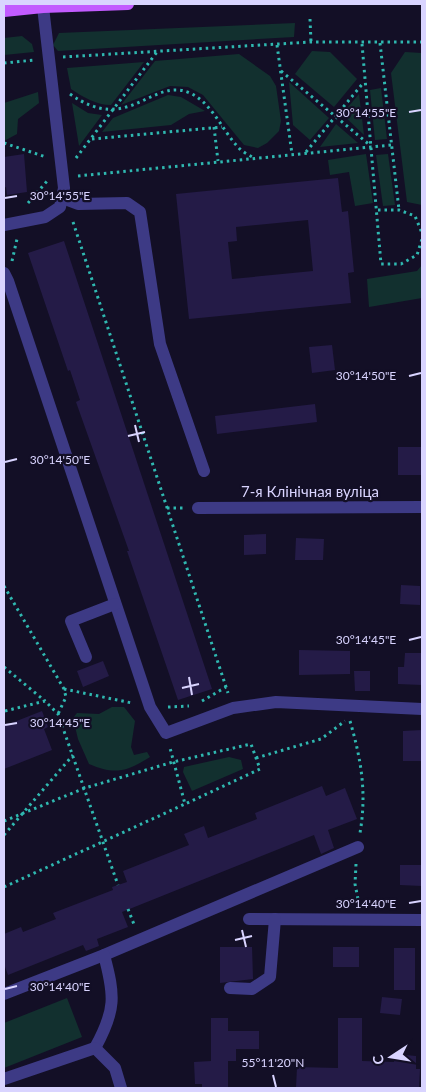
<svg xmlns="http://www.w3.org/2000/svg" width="426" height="1092" viewBox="0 0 426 1092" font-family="Lato,sans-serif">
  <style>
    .green { fill: #12302f }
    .building { fill: #241b47; fill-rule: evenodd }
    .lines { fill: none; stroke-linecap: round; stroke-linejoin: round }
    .path { stroke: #2fb8b0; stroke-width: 3; stroke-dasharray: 2.5 4; stroke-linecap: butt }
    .minor { stroke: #3d3a85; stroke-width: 12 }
    .major { stroke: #c25bff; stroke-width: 12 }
    .ticks { fill: none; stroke: #d9d4ff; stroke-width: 2 }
    .labels { text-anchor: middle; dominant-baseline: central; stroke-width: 4.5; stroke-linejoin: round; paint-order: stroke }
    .street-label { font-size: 15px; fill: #d9d4ff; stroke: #130f26 }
    .ticks-label { font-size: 12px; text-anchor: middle; fill: #d9d4ff; stroke: #130f26; stroke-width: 4.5; stroke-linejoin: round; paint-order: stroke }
  </style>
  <rect width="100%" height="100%" fill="#130f26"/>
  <g class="green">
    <polygon points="295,23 294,37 58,51 53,45 59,33"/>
    <polygon points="22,36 32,44 34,52 4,55 4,38"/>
    <polygon points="312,51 330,52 357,79 334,107 295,74"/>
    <polygon points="405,52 422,53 422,205 407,202 391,73"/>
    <polygon points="239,54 270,76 276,86 281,121 279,131 267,143 258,148 244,145 203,95 188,87 170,86 121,105 155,61"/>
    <path d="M144 62 111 105C96 105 83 97 71 89L67 68Z"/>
    <polygon points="289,82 329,118 310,140 293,125"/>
    <polygon points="381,88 387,139 375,140 370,90"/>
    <polygon points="38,92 39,103 18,119 17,134 4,141 4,103"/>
    <polygon points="359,94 364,135 342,114"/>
    <polygon points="168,95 181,97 205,111 189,114 171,125 102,132 113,118"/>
    <polygon points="72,103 88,113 102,115 79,146"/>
    <polygon points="336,124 358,143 320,147"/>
    <polygon points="366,154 373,203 355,206 349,172 330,175 328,160"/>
    <polygon points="388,154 395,205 383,206 376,155"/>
    <polygon points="422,265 422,298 369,307 367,279 417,271"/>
    <path d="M112 707H124L135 721 131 747 134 755 147 752 150 757C126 772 115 775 89 764L78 739 73 718 77 713 99 714Z"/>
    <polygon points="229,757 241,760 243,769 192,791 183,772 184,767"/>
    <polygon points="67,998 82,1037 4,1068 4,1023"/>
  </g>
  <g class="building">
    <polygon points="24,154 27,192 7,195 6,187 4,188 4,157"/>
    <path d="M338 178 342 212 348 211 354 272 348 273 351 303 189 319 176 194ZM308 220 313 271 232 279 228 242 237 241 236 227Z"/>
    <polygon points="64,241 212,689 178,700 127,551 129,551 76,402 80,400 70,370 68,371 28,253"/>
    <polygon points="332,345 335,370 312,373 309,347"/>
    <polygon points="315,404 317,422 217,434 215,416"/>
    <rect x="398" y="447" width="24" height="28"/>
    <polygon points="266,534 266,554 244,555 244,535"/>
    <polygon points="296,538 324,539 323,560 295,560"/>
    <polygon points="401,585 420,586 420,605 400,604"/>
    <polygon points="299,650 350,651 350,674 299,675"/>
    <polygon points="405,653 422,653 422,685 398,684 398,667 404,667"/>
    <polygon points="103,661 109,676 83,687 77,671"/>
    <polygon points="354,671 370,671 370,691 355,691"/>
    <polygon points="42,711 48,727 44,729 52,750 4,769 4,726"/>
    <polygon points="422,730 422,761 403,761 403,731"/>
    <polygon points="322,786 326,796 345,788 357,819 328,830 334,848 321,854 314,835 122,912 128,927 97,939 99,946 86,951 83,945 8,975 4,964 4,934 21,927 23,932 56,919 53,913 113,890 112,887 127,882 123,871 189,845 184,834 204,826 208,838 257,819 255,813"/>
    <polygon points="400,865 422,865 422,886 400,885"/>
    <polygon points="220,947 252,947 253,979 220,983"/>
    <rect x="333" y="947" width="26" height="20"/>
    <rect x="394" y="948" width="21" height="42"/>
    <polygon points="382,997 402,999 400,1015 380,1013"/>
    <polygon points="211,1018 228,1018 228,1031 259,1031 259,1049 236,1049 236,1061 228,1061 228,1088 202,1088 202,1084 195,1084 194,1062 211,1061"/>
    <polygon points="338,1018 362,1018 362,1061 394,1062 395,1054 416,1056 416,1069 420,1069 419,1088 296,1088 297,1067 338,1068"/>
  </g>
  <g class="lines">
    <g class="path">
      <polyline points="310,19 311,42"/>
      <polyline points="380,43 399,210"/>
      <polyline points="362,44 381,264 401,264 417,255 422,239"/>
      <polyline points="277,45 292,154"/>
      <polyline points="63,57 311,42 422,42"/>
      <polyline points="4,63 35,60"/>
      <polyline points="281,71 371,146"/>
      <path d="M70 94C129 136 152 76 190 93 212 103 222 130 238 147 242 152 249 155 254 158"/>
      <polyline points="214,127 218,161"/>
      <polyline points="92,139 222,127"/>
      <polyline points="4,143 46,157"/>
      <polyline points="306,152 364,82"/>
      <polyline points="76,158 157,52"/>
      <polyline points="78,176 391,145"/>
      <polyline points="28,203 48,180"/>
      <polyline points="378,210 399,210 415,216 422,233"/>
      <polyline points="73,222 228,693"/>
      <polyline points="12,261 17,239"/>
      <polyline points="167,508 184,508"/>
      <polyline points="4,586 64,689 66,697 58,714"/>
      <polyline points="4,667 45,701"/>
      <polyline points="64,689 132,703"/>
      <polyline points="202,701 226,687"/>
      <polyline points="168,707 189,706"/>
      <polyline points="5,711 45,701 58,714 118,885"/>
      <path d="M350 721C361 759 367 792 360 833"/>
      <polyline points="256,758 321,739 345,721"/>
      <polyline points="4,821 85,788 173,762 251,744 260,769 185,804"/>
      <polyline points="4,835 73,755"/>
      <polyline points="356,864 355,884 359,904"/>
      <polyline points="4,887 185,804 170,748"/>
      <polyline points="128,909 135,927"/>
    </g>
    <g class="minor">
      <polyline points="62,198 78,204 127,203 140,212 160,344 204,471"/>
      <polyline points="4,225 45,217 60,207 64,188 43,7"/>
      <polyline points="4,273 8,281 150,707 166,733 233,708 276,702 422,709"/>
      <polyline points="198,508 422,507"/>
      <polyline points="86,657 71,621 115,604"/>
      <polyline points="249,919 422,920"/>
      <polyline points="230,988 252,989 270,977 275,919"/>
      <polyline points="4,994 104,955 358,847"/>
      <path d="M95 1048C116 1010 115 996 104 955"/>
      <polyline points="4,1079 95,1048 115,1068 121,1088"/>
    </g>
    <polyline class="major" points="4,11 43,7 128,4"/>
  </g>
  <path class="ticks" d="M409 112 421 110M5 198 17 196M409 376 421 373M135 425 139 442M128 436 145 432M5 462 17 459M409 640 421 637M189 677 192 695M182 688 199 684M5 725 17 723M409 903 421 901M242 930 246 947M235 940 252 936M5 989 17 986M273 1075 276 1087"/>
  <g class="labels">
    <g class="street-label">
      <text x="310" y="491">7-я Клінічная вуліца</text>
    </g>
  </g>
  <g class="ticks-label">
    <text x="366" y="117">30°14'55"E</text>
    <text x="60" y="200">30°14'55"E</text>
    <text x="366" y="380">30°14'50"E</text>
    <text x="60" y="464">30°14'50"E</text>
    <text x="366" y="644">30°14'45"E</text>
    <text x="60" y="727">30°14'45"E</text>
    <text x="366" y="908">30°14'40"E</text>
    <text x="60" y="991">30°14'40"E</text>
    <text x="273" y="1067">55°11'20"N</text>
  </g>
  <rect width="426" height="1092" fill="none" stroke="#d9d4ff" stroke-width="10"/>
  <g transform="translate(391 1057) rotate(258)" stroke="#130f26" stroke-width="4" paint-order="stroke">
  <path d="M0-4L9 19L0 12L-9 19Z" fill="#d9d4ff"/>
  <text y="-8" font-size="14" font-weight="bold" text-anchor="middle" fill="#d9d4ff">С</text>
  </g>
</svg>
